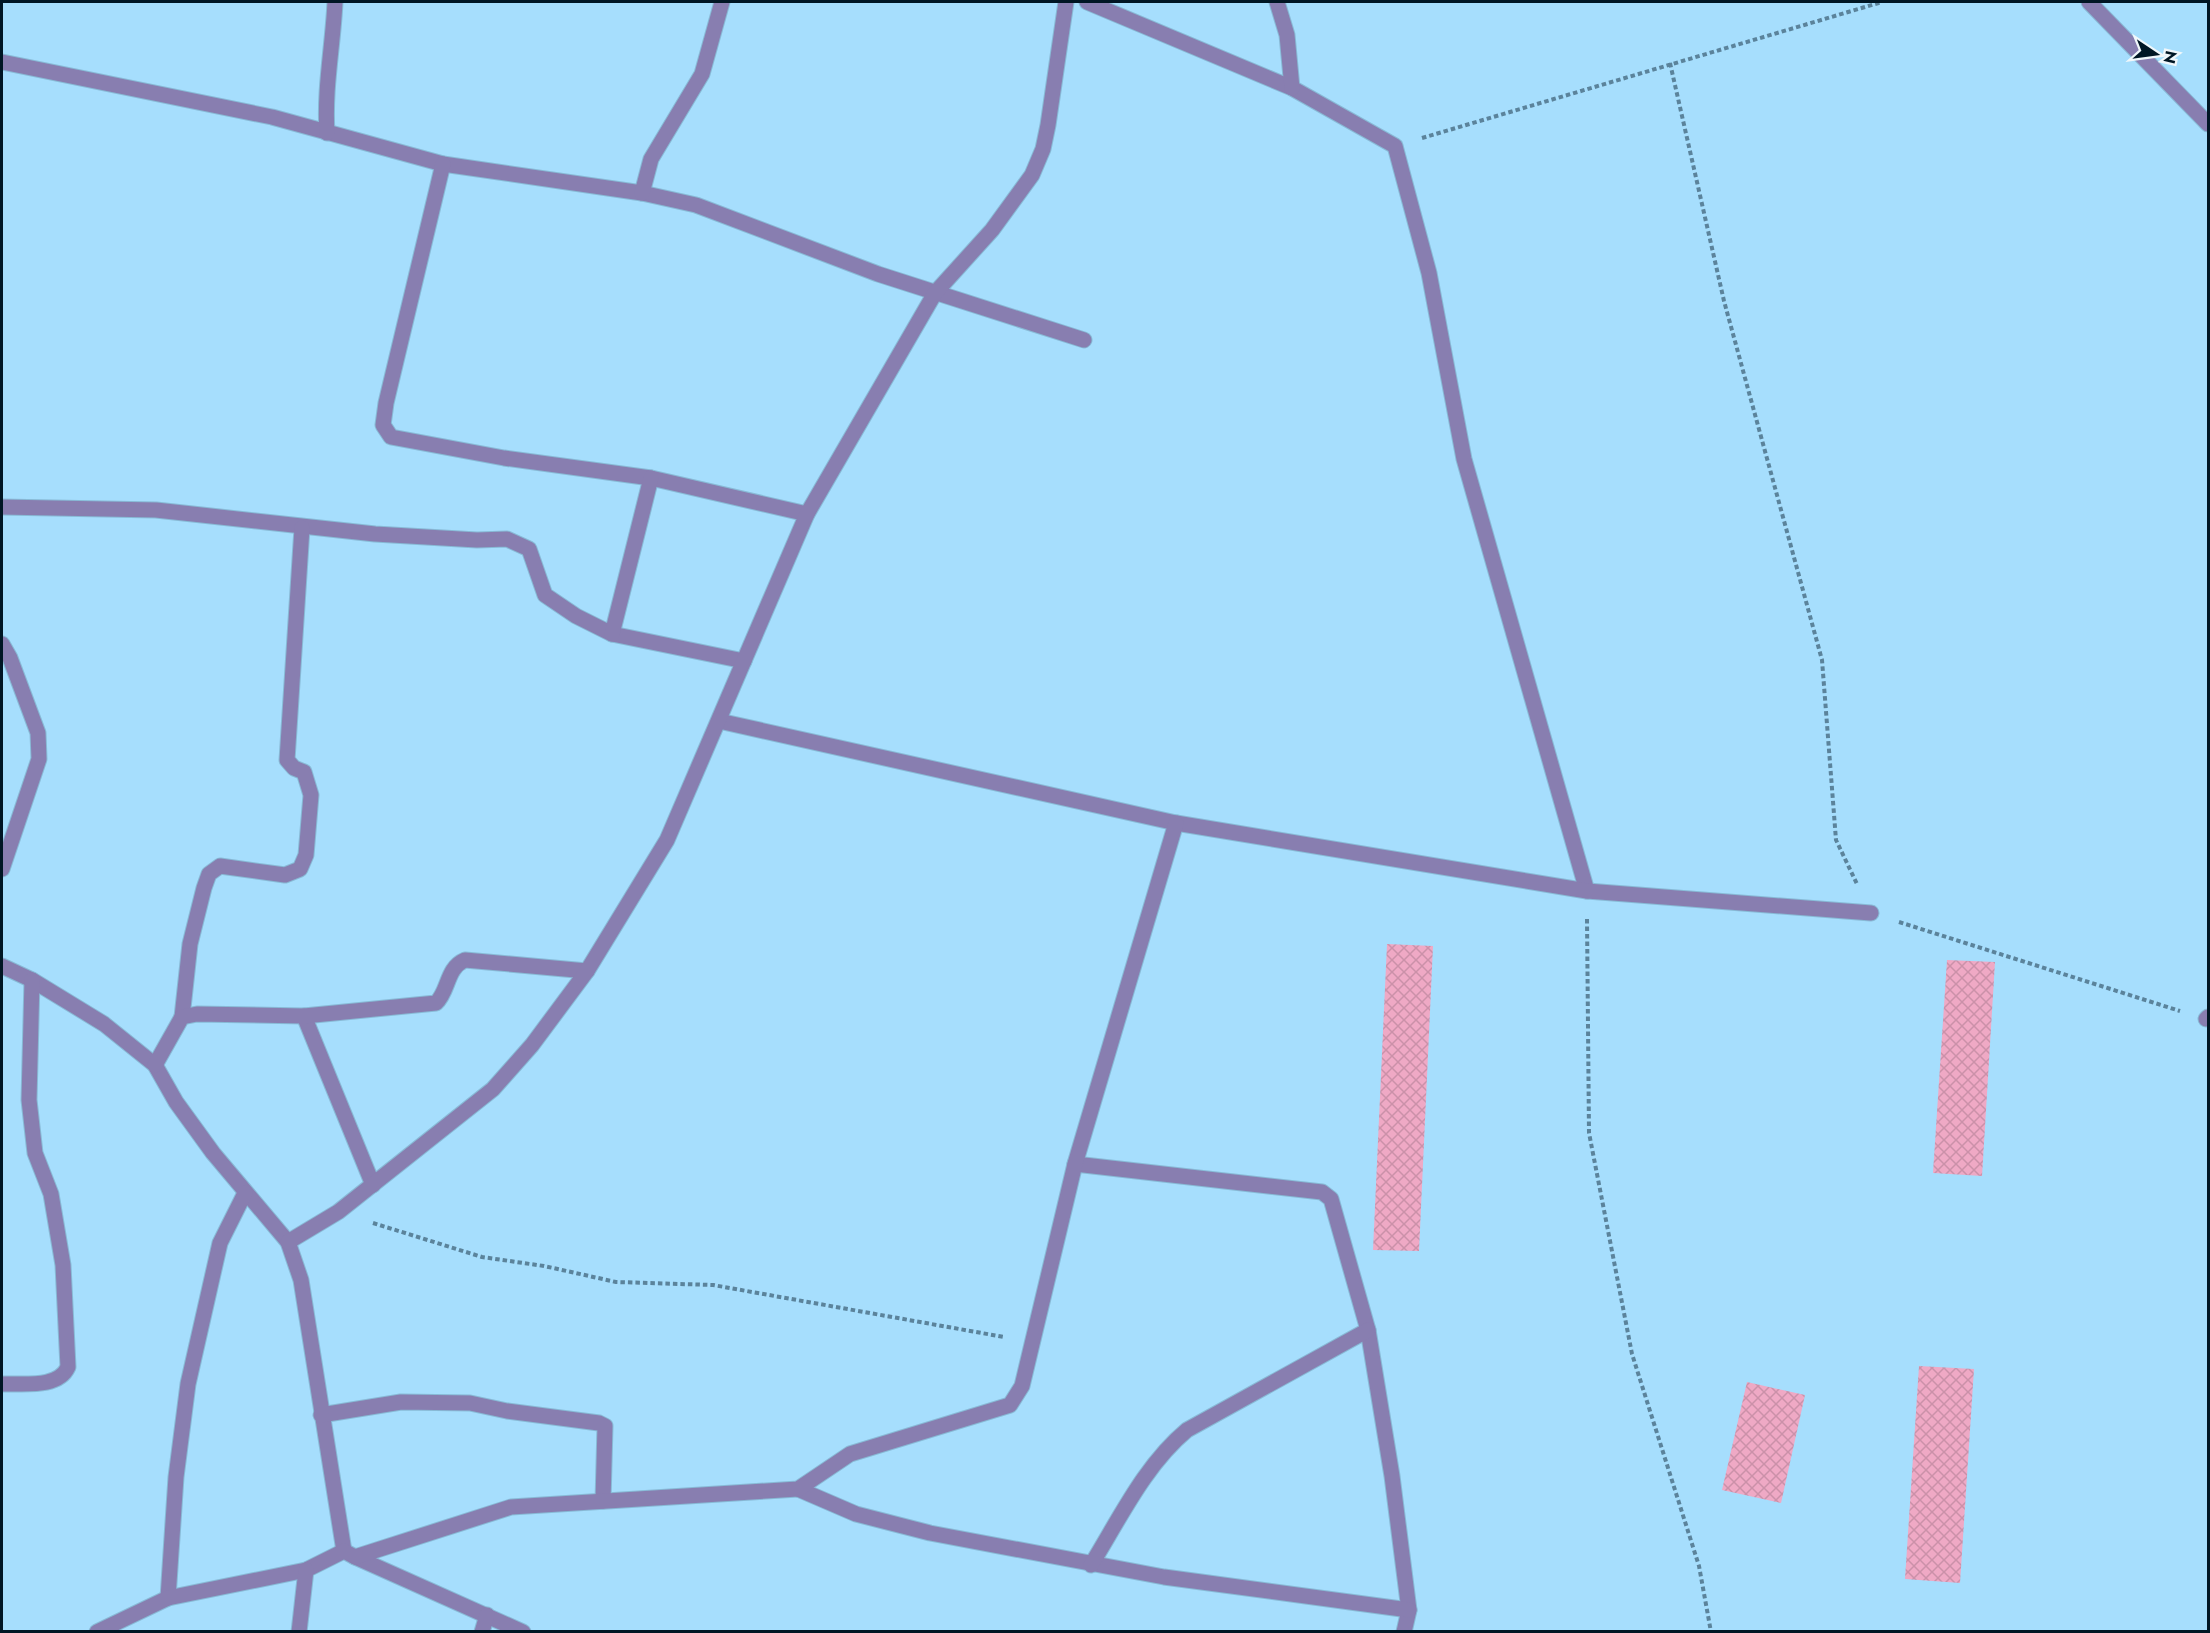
<svg xmlns="http://www.w3.org/2000/svg" width="2210" height="1633" viewBox="0 0 2210 1633" font-family="Jost,sans-serif">
  <style>
    .building { fill: url(#building-cross-hatch) }
    .lines { fill: none; stroke-linecap: round; stroke-linejoin: round }
    .minor-casing { stroke: #88bad6; stroke-width: 17 }
    .path { stroke: #5b839b; stroke-width: 4; stroke-dasharray: 4.5 3; stroke-linecap: butt }
    .minor { stroke: #887eb0; stroke-width: 15 }
  </style>
  <defs>
    <pattern id="building-cross-hatch" width="8" height="8" patternUnits="userSpaceOnUse" patternTransform="scale(1.5)"><rect width="8" height="8" fill="#efa9c5"/><path d="M0 0l8 8M0 8l8-8" fill="none" stroke="#cb91a9"/></pattern>
  </defs>
  <rect width="100%" height="100%" fill="#a6defd"/>
  <g class="building">
    <polygon points="1387,944 1433,946 1419,1251 1373,1250"/>
    <polygon points="1947,960 1995,962 1982,1176 1933,1173"/>
    <polygon points="1919,1366 1974,1369 1960,1583 1905,1579"/>
    <polygon points="1747,1382 1805,1395 1781,1503 1722,1490"/>
  </g>
  <g class="lines">
    <g class="minor-casing">
      <g id="minor">
        <polyline points="1087,2 1292,88 1395,146 1429,273 1464,459 1587,891"/>
        <polyline points="1277,2 1287,35 1292,88"/>
        <polyline points="2089,2 2208,124"/>
        <polyline points="2,62 272,117 443,164 642,193 696,205 878,274 1084,340"/>
        <path d="M327 133C324 88 333 46 335 2"/>
        <polyline points="443,164 386,403 383,425 391,437 504,458 651,478 807,514"/>
        <polyline points="642,193 651,159 702,74 722,2"/>
        <polyline points="2,507 156,510 375,534 477,540 507,539 529,549 545,595 576,616 612,634 744,661"/>
        <polyline points="612,634 651,478"/>
        <polyline points="2,644 10,658 38,733 39,759 2,869"/>
        <polyline points="719,721 1176,823 1587,891 1871,913"/>
        <polyline points="2,966 32,980 104,1024 155,1065 176,1102 213,1153 288,1242 301,1280 344,1551"/>
        <polyline points="304,1016 373,1185"/>
        <polyline points="182,1017 190,944 204,888 209,874 220,866 285,875 300,869 306,855 311,795 304,772 294,768 287,760 302,528"/>
        <polyline points="2206,1019 2208,1017"/>
        <path d="M155 1065 182 1017 197 1014 304 1016 436 1003C449 991 446 968 465 960L587 971"/>
        <polyline points="1075,1164 1322,1192 1331,1199 1368,1330 1392,1476 1409,1610 1404,1632"/>
        <polyline points="288,1242 338,1212 493,1089 532,1045 587,971 667,840 807,514 935,293 992,230 1032,175 1043,149 1048,125 1066,2"/>
        <path d="M2 1384C23 1383 58 1389 68 1367L63 1265 51 1194 35 1153 29 1100 32 980"/>
        <polyline points="321,1415 401,1402 470,1403 507,1411 599,1423 605,1426 603,1501"/>
        <polyline points="798,1489 856,1514 930,1533 1164,1577 1409,1610"/>
        <polyline points="355,1557 523,1632"/>
        <path d="M1091 1565C1120 1518 1145 1465 1187 1430L1368 1330"/>
        <polyline points="168,1598 176,1477 188,1384 220,1243 245,1193"/>
        <polyline points="97,1632 168,1598 306,1570 344,1551 355,1557 511,1507 798,1489 850,1454 1010,1405 1022,1386 1075,1164 1176,823"/>
        <polyline points="299,1632 306,1570"/>
        <polyline points="482,1632 487,1615"/>
      </g>
    </g>
    <g class="path">
      <polyline points="1670,63 1724,301 1822,660 1836,840 1857,884"/>
      <polyline points="1422,138 1882,2"/>
      <polyline points="1587,919 1589,1133 1632,1354 1699,1566 1711,1632"/>
      <polyline points="1899,922 2180,1011"/>
      <polyline points="373,1223 482,1257 544,1266 616,1282 713,1285 1004,1337"/>
    </g>
    <use href="#minor" class="minor"/>
  </g>
  <rect width="2210" height="1633" fill="none" stroke="#001624" stroke-width="6"/>
  <g transform="translate(2156 54) rotate(103)" stroke="#f0f7fb" stroke-width="4.5" paint-order="stroke">
  <path d="M0-4.5L10 22L0 15L-10 22Z" fill="#001624"/>
  <text y="-9" font-size="16" font-weight="bold" text-anchor="middle" fill="#001624">N</text>
  </g>
</svg>
